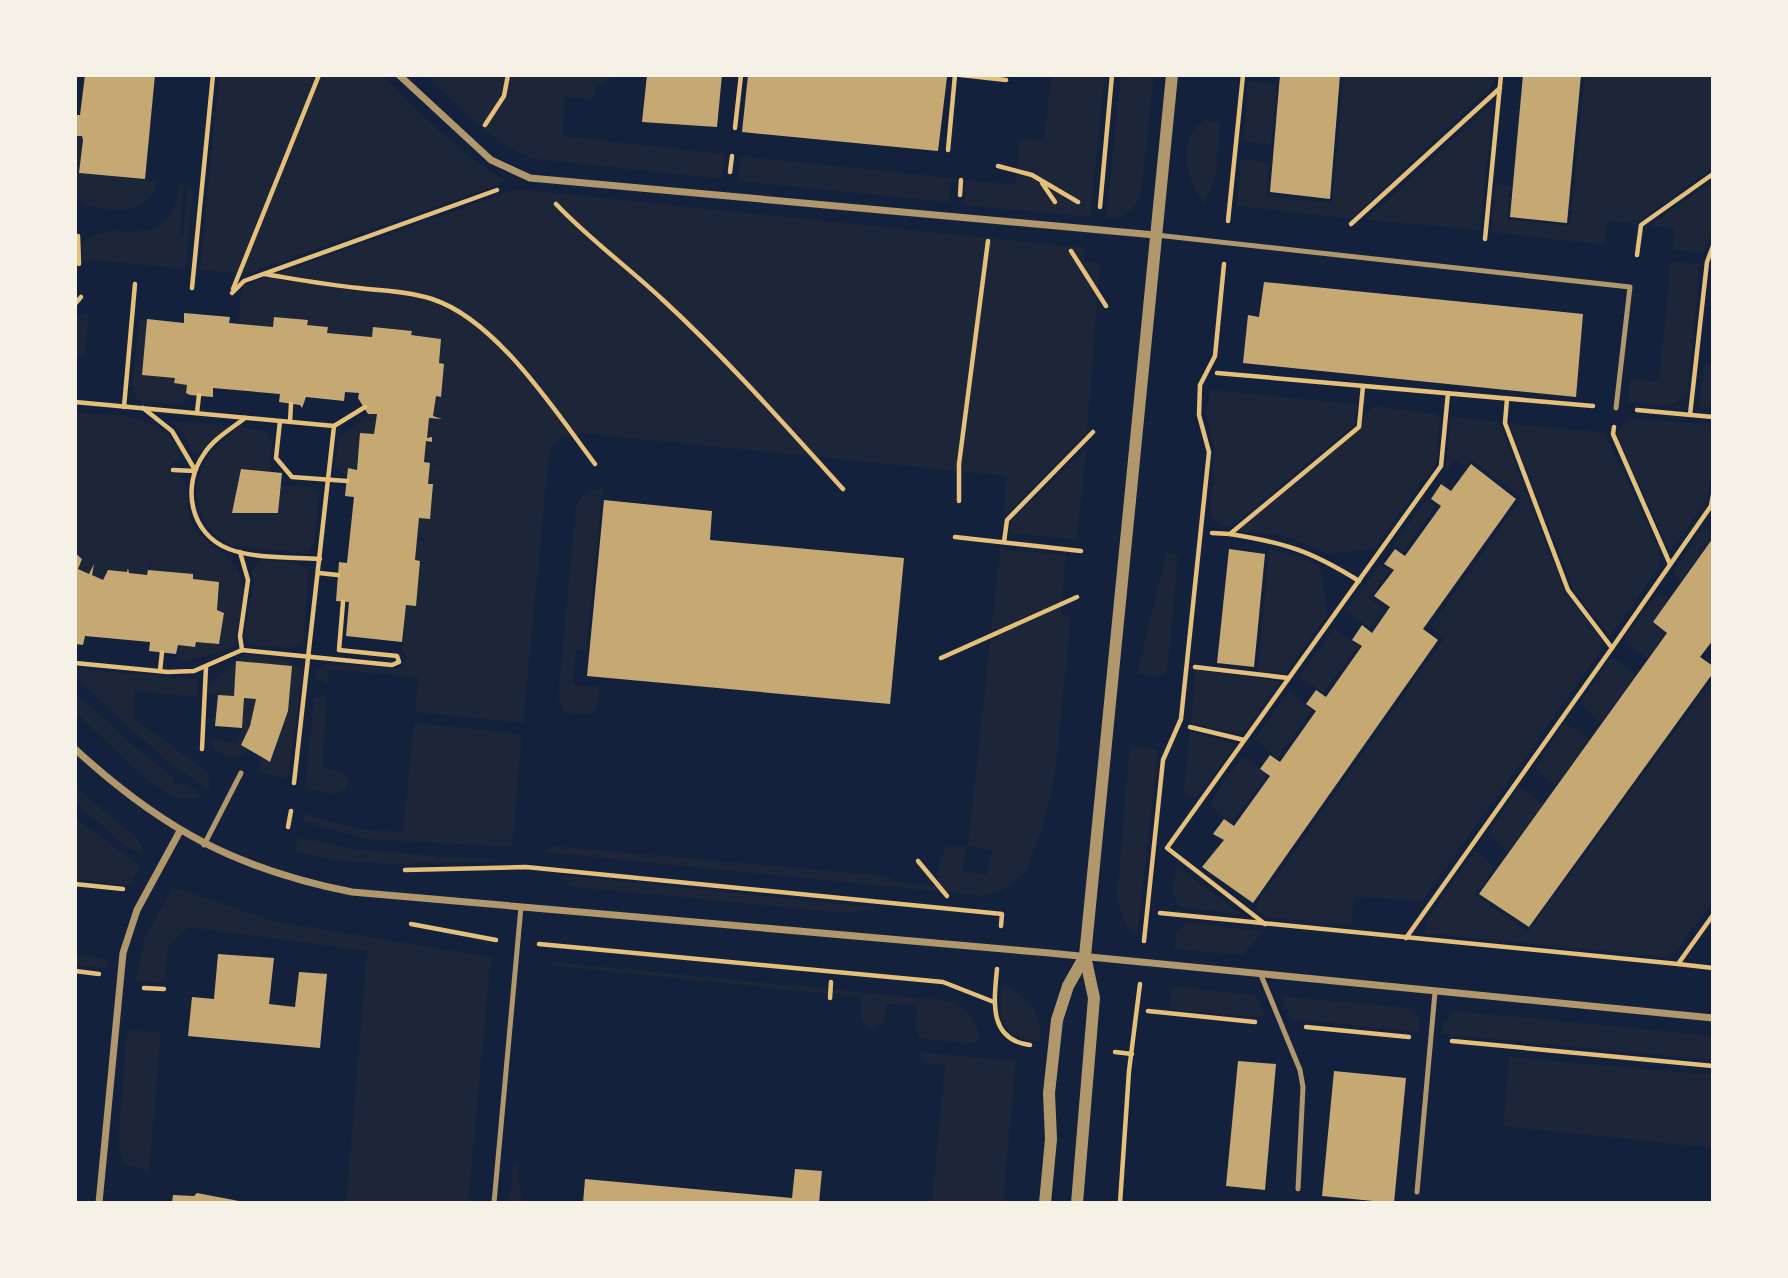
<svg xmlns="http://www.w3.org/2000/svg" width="1788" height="1278" viewBox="0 0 1788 1278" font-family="Helvetica,sans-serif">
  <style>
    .green { fill: #1d2539 }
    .building { fill: #c6a872 }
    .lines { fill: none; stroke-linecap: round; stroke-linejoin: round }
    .path { stroke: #e5c07b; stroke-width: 4.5 }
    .service { stroke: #b1986c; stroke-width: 5 }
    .minor { stroke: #b1986c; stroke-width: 7 }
    .tertiary { stroke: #b1986c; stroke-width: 12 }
  </style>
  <rect width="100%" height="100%" fill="#14213d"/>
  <g class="green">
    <path d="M219 75H382C422 113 459 156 508 181L246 274 200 270Z"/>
    <path d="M426 75H614L604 83 596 85 593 100 565 97 562 136 725 154 722 179 536 159C491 145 460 106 426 75Z"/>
    <polygon points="1051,75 1105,75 1090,217 964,205 966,180 1016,185 1020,138 1044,141"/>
    <path d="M1121 75H1154L1141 195C1134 209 1123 220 1106 218Z"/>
    <polygon points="1344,75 1495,75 1494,84 1351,219 1237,206 1240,159 1269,162 1266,197 1332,203"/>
    <polygon points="1585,75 1713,75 1713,167 1636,224 1607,221 1604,245 1491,232 1496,184 1510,186 1507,220 1570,226"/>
    <polygon points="1248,81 1277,85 1271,144 1243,142"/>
    <polygon points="1493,103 1480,230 1366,220"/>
    <path d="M1206 120 1220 122 1216 176 1204 204C1186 180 1175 138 1206 120Z"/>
    <path d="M75 136H82L83 140 79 173 157 181C147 220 102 214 75 198Z"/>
    <polygon points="741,156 952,178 949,202 738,181"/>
    <polygon points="1713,181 1713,229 1703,253 1672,250 1674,228 1649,226"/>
    <path d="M180 182 184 183 180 236H183L187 184 193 191 185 269 82 259 83 243C116 210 168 265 180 182Z"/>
    <path d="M517 189 1085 248 1084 261 1100 263 1087 432 1003 518 1007 476 590 434C571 433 553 435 549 456L523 723 415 712 418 677 329 670 328 683 316 678 317 669 328 663 397 669 407 664 406 654 402 653 406 605 416 606 418 584 423 585 418 582 419 563 431 564 415 560 416 539 424 542V537L417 538 419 518 432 484H428L430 465H441L424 462 426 441 432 444V437L427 438 429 418H445L433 416 436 396H441L444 364 439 363 441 339 411 335V331L374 327 372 337 350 334V329H347L348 334 327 333V315L326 326 307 325V320L274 317 273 327 238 323 242 286Z"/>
    <path d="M1671 262 1700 264 1688 391C1676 412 1648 404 1628 402L1630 379 1659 382Z"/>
    <polygon points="89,312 85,353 81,357 75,356 75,318"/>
    <polygon points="147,319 142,375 175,378 175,383 187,385 186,393 190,393 190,397 180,404 139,401 132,389 139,320"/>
    <polygon points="1704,364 1713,364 1713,407 1699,407"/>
    <path d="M1210 390 1357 404 1355 424 1229 528C1219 526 1211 517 1210 507L1215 453 1206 413Z"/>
    <polygon points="1374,406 1436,414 1440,419 1436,463 1374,549 1328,554 1286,536 1238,531 1361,427 1362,418"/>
    <path d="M75 412C117 416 157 411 181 451L179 459 170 465 173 476H179C193 486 184 508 191 522 197 535 211 544 222 553 257 582 241 608 233 647L186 662 179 660 178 645 195 647 222 613H227L217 610 219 582 193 579V574L171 572 172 567 170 572 151 570V559L147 575 129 573 128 567 127 572 108 570 103 580 92 575 95 563 89 574 78 569 82 559 75 553Z"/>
    <polygon points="370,414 377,414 374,434 360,433 357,470 349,468 345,475 335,466 338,439"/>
    <polygon points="1454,417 1499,422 1565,593 1601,639 1601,651 1422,901 1355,897 1351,925 1264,917 1255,907 1444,639 1431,627 1522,497 1470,459 1464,465 1455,459 1446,472 1450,420"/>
    <polygon points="1630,418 1713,425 1713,464 1707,500 1670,551 1616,434"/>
    <polygon points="170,421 230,426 211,439 200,453 192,453 184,434"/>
    <polygon points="1509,424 1604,432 1659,549 1659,568 1610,636 1574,590"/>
    <path d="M239 427 266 431 272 441 270 471 241 469 232 513H278L281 485 312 487 319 493 314 543 308 553 233 546C198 530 187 491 208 458 215 446 229 437 239 427Z"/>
    <polygon points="1086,449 1077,540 1010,533 1011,520"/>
    <path d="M603 488 586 651 576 650 573 685 599 687C599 700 599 707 589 715L565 713 558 697 576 507C582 494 590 490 603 488Z"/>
    <polygon points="1427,499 1436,506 1403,551 1393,545"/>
    <polygon points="1707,527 1713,536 1680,582 1673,572 1703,528"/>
    <polygon points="1000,549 1066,555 1061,615 1071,617 1055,774 1043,825 1027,870 1007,888 985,896 543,852 553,846 886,876 897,882 937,886 940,860 946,847 966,846 962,871 987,875 992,850 968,846"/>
    <polygon points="1269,549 1304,558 1320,567 1328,614 1285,674 1258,671"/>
    <polygon points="1167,552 1175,554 1178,558 1167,671 1159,677 1137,674"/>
    <polygon points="260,560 297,563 308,571 304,639 293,648 250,645 244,634 254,584 251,571"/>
    <polygon points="1380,564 1390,570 1369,598 1384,609 1370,628 1346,611"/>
    <polygon points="1660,591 1669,598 1652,623 1665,633 1647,658 1627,643 1625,638"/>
    <polygon points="1334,629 1358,646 1323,693 1300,676"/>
    <polygon points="245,654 291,661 303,673 288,778 268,775 259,769 262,758 270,762 288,711 237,662 234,696 207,695 209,685"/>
    <polygon points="1610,659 1615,659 1635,675 1601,722 1580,704"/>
    <polygon points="75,669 198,679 197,697 135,691 134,719 202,768 209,775 210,790 169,763 75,677"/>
    <polygon points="1195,670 1280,681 1242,735 1191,723"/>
    <polygon points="1713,679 1713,901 1679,948 1664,957 1425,933 1426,921 1475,851 1495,867 1475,895 1528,932"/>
    <path d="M75 693 144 755 174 778 173 782 178 785 180 782 203 795C195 798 185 801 176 797 147 786 100 734 75 712Z"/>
    <polygon points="1291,693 1312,710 1277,758 1255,739 1287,694"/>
    <polygon points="327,696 322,768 342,772 349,782 346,789 333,794 305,788 314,698"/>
    <path d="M244 698 256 699 250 726 241 744 247 750C235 763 227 757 214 749L211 739 236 743 242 728Z"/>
    <polygon points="414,723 522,734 512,847 368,839 304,822 304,814 359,829 403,832"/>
    <polygon points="1565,723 1590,739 1555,786 1535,768"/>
    <polygon points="1190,732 1236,744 1195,799 1184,791"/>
    <polygon points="1130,746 1158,750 1137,937 1125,924 1117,897"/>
    <polygon points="1246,758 1267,775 1231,823 1209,804 1241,759"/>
    <polygon points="75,787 135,837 142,846 143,854 128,848 75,802"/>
    <polygon points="1519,788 1544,804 1508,851 1488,833"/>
    <polygon points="75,818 140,866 130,885 75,879"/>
    <path d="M302 838 356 849 436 856V859L442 856 505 860C436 862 362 870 295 852L297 841Z"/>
    <polygon points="1176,866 1244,916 1179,906 1173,895"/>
    <polygon points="559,875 881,908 847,913 585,888 571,886"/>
    <polygon points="173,887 272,921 491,957 468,1203 346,1203 367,951 189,927 168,947 164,982 136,981 144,940"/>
    <polygon points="1187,923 1264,931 1242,955 1174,949 1177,932"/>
    <polygon points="75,954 106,959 106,969 75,965"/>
    <path d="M553 962 941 1000C961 1004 975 1015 980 1036L976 1042 968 1044 919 1038 916 1029 917 1005 887 1004 883 1023 872 1029 861 1019 862 997 553 966Z"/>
    <path d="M1002 985C1026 994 1044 1015 1040 1041 999 1038 998 1020 1002 985Z"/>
    <polygon points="1172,986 1256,995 1266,1018 1169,1009"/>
    <polygon points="1281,996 1409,1008 1420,1020 1419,1032 1291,1019"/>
    <polygon points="1456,1011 1713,1036 1713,1060 1441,1034 1445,1022"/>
    <polygon points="127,1030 161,1033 149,1172 124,1163 118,1148"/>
    <polygon points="919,1052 1016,1061 1003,1203 932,1203 945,1065 926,1063 921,1059"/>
    <polygon points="1509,1057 1713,1075 1713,1148 1503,1126"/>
    <polygon points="516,1162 522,1203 509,1203 513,1166"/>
  </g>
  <g class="building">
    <polygon points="85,75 155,75 145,179 79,173 83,140 82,136 75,136 75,115 80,115"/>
    <polygon points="647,75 722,75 717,127 642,122"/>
    <polygon points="748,75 947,77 938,151 742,132"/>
    <polygon points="1280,75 1340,75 1330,199 1270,192"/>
    <polygon points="1523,75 1581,75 1567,223 1510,217"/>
    <polygon points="1264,282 1583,314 1576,397 1243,363 1248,315 1259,317"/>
    <polygon points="184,313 230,317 229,323 273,327 274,317 308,320 307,325 328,327 327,333 372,337 373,327 412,331 411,335 441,339 439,363 444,364 441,397 436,396 433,416 442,419 429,418 427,438 432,437 432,442 426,441 424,462 430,463 428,484 433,484 430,519 419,518 415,560 420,561 416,606 406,605 402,642 346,636 349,602 336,601 339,562 347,563 354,497 345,496 348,468 357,470 360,433 374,434 377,414 368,414 358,398 359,393 345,392 344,401 306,397 302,408 300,405 279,402 280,394 213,388 213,397 190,395 186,393 187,385 174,383 175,378 142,375 147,319 184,323"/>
    <polygon points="1471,464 1516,499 1423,629 1438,640 1253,903 1202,867 1224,840 1213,834 1224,819 1234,826 1270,776 1260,769 1270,755 1280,762 1316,711 1306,704 1316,690 1326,697 1362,646 1352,640 1362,625 1372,633 1390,607 1374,596 1394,570 1384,564 1395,549 1405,556 1441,506 1431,499 1441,484 1451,491"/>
    <polygon points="241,469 282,473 278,513 232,513"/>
    <polygon points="604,500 712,511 710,540 904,558 890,704 587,676"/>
    <polygon points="1713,538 1713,640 1700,657 1713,666 1713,673 1529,927 1479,894 1667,633 1653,622"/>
    <polygon points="1229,549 1265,554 1254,667 1217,663"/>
    <polygon points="75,553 82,559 78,569 89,574 94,564 92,575 103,580 108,570 127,572 128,568 129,573 147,575 148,570 193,574 193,579 219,582 217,610 224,613 219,644 196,642 195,647 178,645 176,654 149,651 150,642 85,636 83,645 75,644"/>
    <polygon points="236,661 292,666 288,711 270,762 241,745 250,726 256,699 244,698 242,728 215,726 218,695 234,696"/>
    <polygon points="218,954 274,958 269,1004 295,1007 299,972 327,974 320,1048 188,1036 192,997 214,999"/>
    <polygon points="1238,1061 1276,1064 1265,1190 1226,1186"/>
    <polygon points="1334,1071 1406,1078 1394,1203 1322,1196"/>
    <polygon points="795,1169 822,1171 819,1203 583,1203 585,1179 792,1198"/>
    <polygon points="197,1193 239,1201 239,1203 172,1203 173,1195 194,1196"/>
  </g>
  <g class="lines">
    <g class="path">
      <polyline points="961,75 1006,80"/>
      <polyline points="485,125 504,96 508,75"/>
      <polyline points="735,128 741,75"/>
      <polyline points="948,150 955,75"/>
      <polyline points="998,166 1032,175 1078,202"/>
      <polyline points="730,172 732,156"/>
      <polyline points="1042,183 1055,202"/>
      <polyline points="960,195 961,180"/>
      <path d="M556 204C589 239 628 267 663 300 727 359 784 424 843 489"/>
      <polyline points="1100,207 1112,75"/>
      <polyline points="1228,221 1243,75"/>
      <polyline points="1351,224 1500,88"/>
      <polyline points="78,236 79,264"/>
      <polyline points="1485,239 1501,75"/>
      <polyline points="1071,251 1106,306"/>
      <polyline points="1637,255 1641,225 1713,174"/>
      <path d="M264 274C295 279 327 285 359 288 383 291 408 291 432 299 497 320 555 411 595 464"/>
      <polyline points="192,288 213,75"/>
      <polyline points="233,289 319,75"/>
      <polyline points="232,293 244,281 497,190"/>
      <polyline points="75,304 81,297"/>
      <polyline points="1217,373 1593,406"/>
      <polyline points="75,402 334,426 294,783"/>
      <polyline points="124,407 135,284"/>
      <polyline points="143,408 172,431 195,470"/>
      <polyline points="1637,410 1713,417"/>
      <polyline points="197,413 199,395"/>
      <polyline points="1690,415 1707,262 1713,246"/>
      <path d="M245 418C231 429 213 439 204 454 181 486 190 534 229 549 255 559 292 557 320 559"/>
      <polyline points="280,421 276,458 292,477 347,481"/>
      <polyline points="290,422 291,404"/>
      <polyline points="334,426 365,407"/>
      <polyline points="1614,427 1613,434 1670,564"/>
      <polyline points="173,470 195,471"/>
      <polyline points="959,501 959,464 988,241"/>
      <polyline points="1212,533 1230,534 1359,427 1363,386"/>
      <path d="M1230 534C1286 543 1311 551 1359 581"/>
      <polyline points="955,537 1081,551"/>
      <polyline points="1004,542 1007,520 1093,432"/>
      <polyline points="240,552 248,580 240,636 242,650"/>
      <polyline points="319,573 338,575"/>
      <polyline points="1612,648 1711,506 1713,495"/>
      <polyline points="941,658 1077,597"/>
      <polyline points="75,663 168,672 194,671 242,650 392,665 399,662 397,656 339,650 343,602"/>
      <polyline points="1195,667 1288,678"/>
      <polyline points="160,671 162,652"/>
      <polyline points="1190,727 1244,740"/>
      <polyline points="202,749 206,667"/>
      <polyline points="288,827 291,811"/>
      <polyline points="918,861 947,896"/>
      <polyline points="405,870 526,867 1002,914 1001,926"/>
      <polyline points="75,884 123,889"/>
      <polyline points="1160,913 1678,964 1713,915"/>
      <polyline points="411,924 496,940"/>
      <polyline points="1265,924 1167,848 1441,466 1448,393"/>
      <polyline points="1406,938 1612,648 1568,590 1505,423 1507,399"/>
      <polyline points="1144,941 1163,760 1181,719 1209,452 1199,415 1200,385 1215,356 1224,264"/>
      <polyline points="539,944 943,982 994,1002"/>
      <polyline points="1678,964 1713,968"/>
      <path d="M997 969C994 1001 988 1040 1030 1045"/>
      <polyline points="75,971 99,974"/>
      <polyline points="144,988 164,989"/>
      <polyline points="830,998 831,982"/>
      <polyline points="1148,1011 1255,1022"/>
      <polyline points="1306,1027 1409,1037"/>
      <polyline points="1452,1041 1713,1066"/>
      <polyline points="1115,1052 1132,1054"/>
      <polyline points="1120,1203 1129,1071 1140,984"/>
    </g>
    <g class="service">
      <polyline points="1156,235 1630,287 1616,408"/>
      <polyline points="204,845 241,773"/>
      <polyline points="1261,975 1300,1070 1303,1087 1298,1189"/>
      <polyline points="1417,1192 1435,992"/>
      <polyline points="494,1203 521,907"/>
    </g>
    <g class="minor">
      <polyline points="399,75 491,160 530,178 1155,235"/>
      <path d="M75 749C162 829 236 869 352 892L1049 953 1713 1018"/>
      <polyline points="99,1203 123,953 137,910 180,831"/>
    </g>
    <g class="tertiary">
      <polyline points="1045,1203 1051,1139 1049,1093 1057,1020 1068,986 1085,956"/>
      <polyline points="1077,1203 1094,998 1085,956 1172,75"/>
    </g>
  </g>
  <rect width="1788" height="1278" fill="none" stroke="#f6f1e7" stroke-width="154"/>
</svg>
